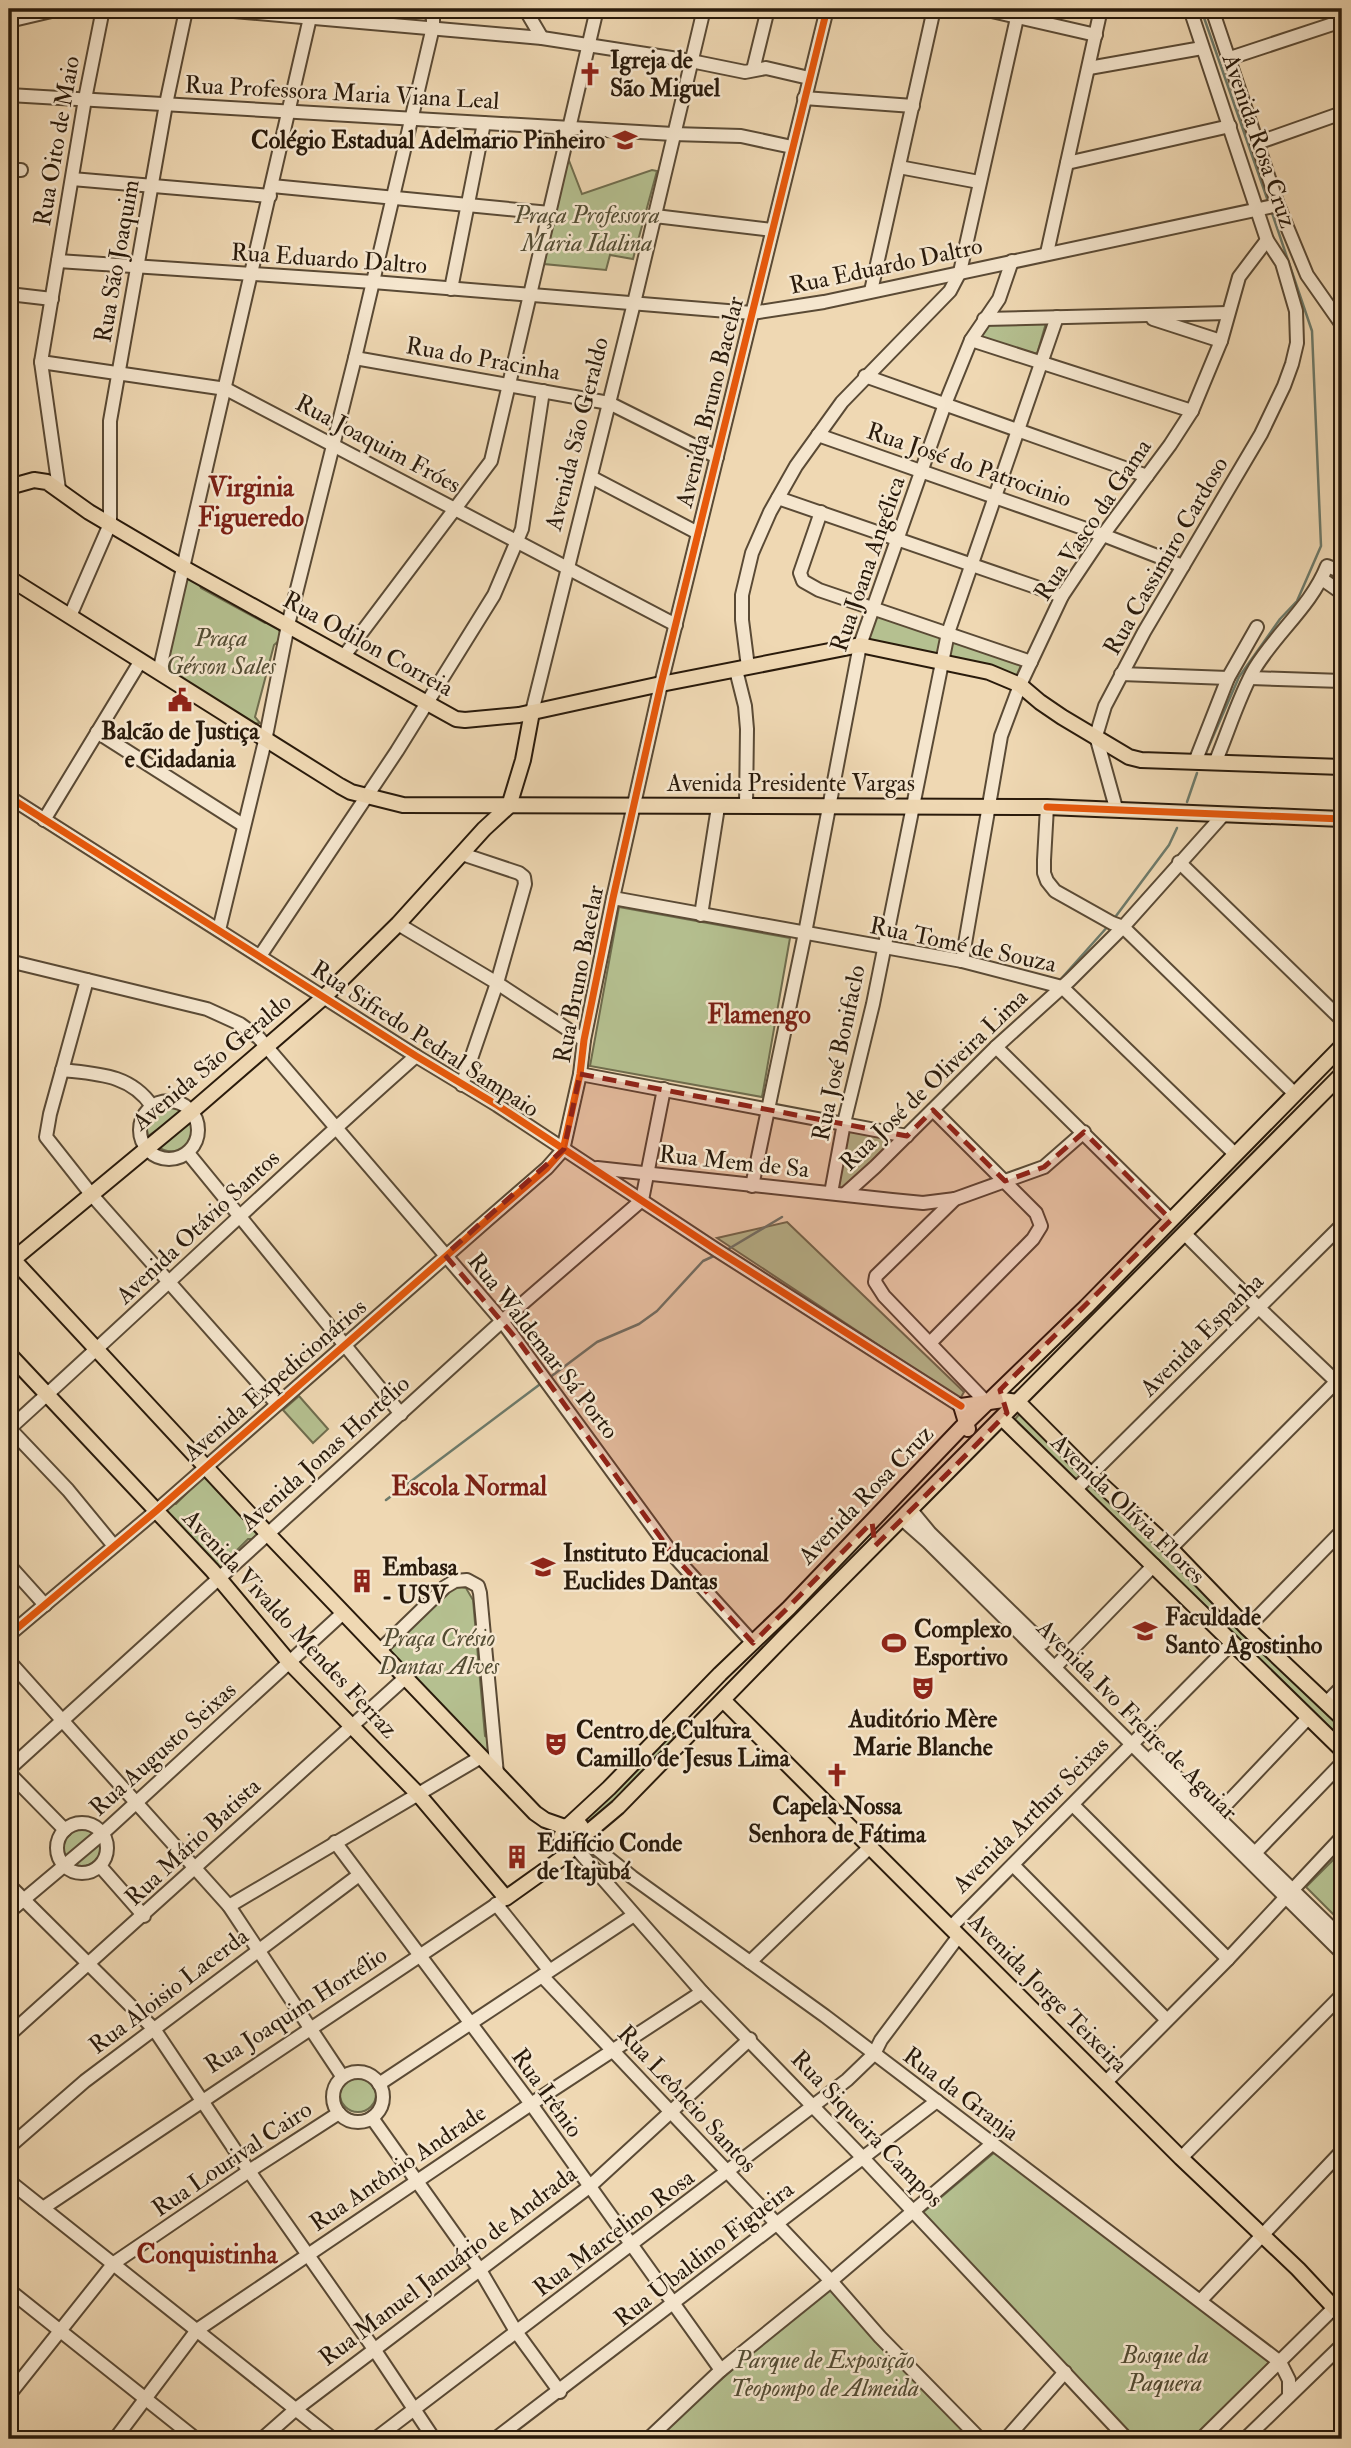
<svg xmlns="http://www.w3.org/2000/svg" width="1351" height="2448" viewBox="0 0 1351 2448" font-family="'IM FELL Double Pica',serif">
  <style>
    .green { fill: #b5c090; stroke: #6f6d4e; stroke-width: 2 }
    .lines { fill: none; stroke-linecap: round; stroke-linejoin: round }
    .stream { stroke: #6d7a6a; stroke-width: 2.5 }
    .minor-casing { stroke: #5a4a35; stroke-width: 16 }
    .major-casing { stroke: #291a0b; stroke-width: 18 }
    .minor { stroke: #f5e6ce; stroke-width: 12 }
    .major { stroke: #efd8b3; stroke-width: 14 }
    .cycleway-casing { stroke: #f5e6ce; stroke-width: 11 }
    .cycleway { stroke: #e8590c; stroke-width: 7 }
    .marked { fill: #8f2418; fill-opacity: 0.2; stroke: #8f2418; stroke-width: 5; stroke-dasharray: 14 9; stroke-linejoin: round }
    .labels { text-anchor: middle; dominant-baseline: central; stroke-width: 5; stroke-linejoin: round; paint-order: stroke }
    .poi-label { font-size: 24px; font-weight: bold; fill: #291a0b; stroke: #f5e6ce; text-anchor: start }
    .street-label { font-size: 24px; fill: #291a0b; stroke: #f5e6ce }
    .park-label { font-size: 24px; font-style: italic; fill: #534c33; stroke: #f5e6ce }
    .neighbourhood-label { font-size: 26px; font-weight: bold; fill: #7a1f14; stroke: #f5e6ce }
  </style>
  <rect width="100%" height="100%" fill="#efd8b3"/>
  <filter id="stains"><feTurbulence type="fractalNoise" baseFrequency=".00286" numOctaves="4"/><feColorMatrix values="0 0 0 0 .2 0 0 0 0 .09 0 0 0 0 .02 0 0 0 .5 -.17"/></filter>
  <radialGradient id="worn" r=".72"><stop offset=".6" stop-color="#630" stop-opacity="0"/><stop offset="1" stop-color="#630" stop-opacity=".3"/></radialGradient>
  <g class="green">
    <polygon points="568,158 582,194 652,170 657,171 633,259 610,255 606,270 544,264"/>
    <polygon points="989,323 1046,323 1037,354 979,338"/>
    <polygon points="191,577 198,581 201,588 265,623 272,621 279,627 281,639 274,645 255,717 260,723 253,724 163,671 185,579"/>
    <polygon points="873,614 941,637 937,656 865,639"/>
    <polygon points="951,640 1022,663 1016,677 997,668 947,657"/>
    <polygon points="619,907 790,938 762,1097 590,1066"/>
    <path d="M169 1100 183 1102 190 1107 148 1136C143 1117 150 1105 169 1100Z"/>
    <path d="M196 1117C196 1123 197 1129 196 1135 191 1151 169 1156 157 1146Z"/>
    <polygon points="847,1131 899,1138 847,1189 839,1190 836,1186"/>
    <polygon points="787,1222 964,1392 960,1399 717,1238"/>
    <polygon points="299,1396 328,1429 313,1443 283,1410"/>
    <polygon points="1021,1412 1342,1720 1342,1750 1012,1423"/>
    <polygon points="206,1474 212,1485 256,1529 257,1534 253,1539 248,1539 229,1558 226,1567 219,1568 210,1562 211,1559 175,1520 169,1520 166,1507 171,1503 176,1504"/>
    <polygon points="458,1586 466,1588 473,1600 485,1736 488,1738 492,1763 385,1650 450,1588"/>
    <polygon points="669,1732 676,1741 591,1825 586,1818"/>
    <circle cx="82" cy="1847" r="19"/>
    <polygon points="1342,1851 1342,1923 1306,1887"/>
    <circle cx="358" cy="2094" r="18"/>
    <polygon points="995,2152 1273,2363 1200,2439 1134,2439 921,2214"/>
    <polygon points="831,2281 980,2439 655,2439"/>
  </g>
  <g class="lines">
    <g class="stream">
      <polyline points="1201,9 1269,204"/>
      <polyline points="1205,755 1239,677 1280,619 1297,601 1321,546 1312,331 1271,210"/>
      <polyline points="1187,802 1197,773"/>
      <polyline points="1113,920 1169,845 1177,828"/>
      <polyline points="1060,980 1109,925"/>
      <polyline points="725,1251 782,1217"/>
      <polyline points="549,1378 597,1342 639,1324 657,1311 703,1261 716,1255"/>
      <polyline points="386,1500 543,1382"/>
    </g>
    <g class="minor-casing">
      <g id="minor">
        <polyline points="211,9 542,38 691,61 745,72 766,68 809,78"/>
        <polyline points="525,9 542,38"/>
        <polyline points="983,9 1096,35"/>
        <polyline points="1212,9 1278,205 1307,275 1342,325"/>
        <polyline points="9,21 60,9"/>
        <polyline points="1230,58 1342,21"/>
        <polyline points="1089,68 1202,48"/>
        <polyline points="753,70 768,9"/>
        <polyline points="9,95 673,134 741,136 792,147"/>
        <polyline points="804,98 913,106"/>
        <polyline points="1257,143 1342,113"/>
        <polyline points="1067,163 1230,126"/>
        <polyline points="899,167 979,182"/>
        <polyline points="9,170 21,170"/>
        <polyline points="72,179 270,196"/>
        <polyline points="272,186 550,213"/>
        <polyline points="655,216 772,230"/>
        <polyline points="1047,253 1101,9"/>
        <polyline points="58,261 373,282 752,313 824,302 1278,205"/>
        <polyline points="451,289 484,123"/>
        <polyline points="871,291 934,9"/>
        <polyline points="9,294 52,299"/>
        <polyline points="984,319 1228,313"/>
        <polyline points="1153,319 1221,341"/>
        <polyline points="971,340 1192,411"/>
        <polyline points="355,358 609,403 717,457"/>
        <polyline points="41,362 226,389 676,625"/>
        <polyline points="865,376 1147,476"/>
        <polyline points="818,435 1103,535 1183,566"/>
        <polyline points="591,477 698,533"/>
        <polyline points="59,489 41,362 85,99 103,9"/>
        <polyline points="778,498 1062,596"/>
        <polyline points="821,512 800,573 803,581 819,590 1031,662"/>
        <polyline points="1322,579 1342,593"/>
        <polyline points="70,616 110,524 110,421 166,104 185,15 189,9"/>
        <polyline points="344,656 491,461 597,9"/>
        <polyline points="748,667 742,620 742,595 752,553 770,512 796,466 842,402 950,291 960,272 1019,9"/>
        <polyline points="736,670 745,706 747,729 746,806"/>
        <polyline points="159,672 312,9"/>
        <polyline points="1121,674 1228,678"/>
        <polyline points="1251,678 1342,681"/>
        <polyline points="532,712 634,303 704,9"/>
        <polyline points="97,732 243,825"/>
        <polyline points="1195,762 1228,678 1257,627"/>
        <path d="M1215 763C1227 735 1240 693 1255 668 1277 632 1311 606 1327 566L1342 572"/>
        <polyline points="9,797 416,1056 497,1105 715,1249 961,1406"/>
        <polyline points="1047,807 1044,860 1044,873 1047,881 1055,891 1112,923 1123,927 1295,1094"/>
        <polyline points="1116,808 1096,736 1105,706 1144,632 1261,434 1284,386 1292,364 1297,343 1296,311 1282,263 1267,240 1190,9"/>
        <polyline points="44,820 140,662"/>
        <polyline points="1179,862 1342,1020"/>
        <polyline points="613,898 962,961 1062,987 1235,1154"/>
        <polyline points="701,915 718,807"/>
        <polyline points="398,924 497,983 584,1040"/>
        <polyline points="219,930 265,741 288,625 355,358 433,27 433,18 428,9"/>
        <polyline points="260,956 397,751 494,595 522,529 543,391"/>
        <polyline points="9,961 207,1009 240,1024 259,1038 502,1321 674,1556 753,1643"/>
        <polyline points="962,961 1001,736 1020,685 1062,596 1103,535 1170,445 1192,411 1221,341 1239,277 1267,240"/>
        <polyline points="87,980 50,1114 46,1137 91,1194 276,1403"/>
        <polyline points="996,1047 1171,1220"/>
        <path d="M62 1070C97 1074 130 1074 152 1106"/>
        <polyline points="580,1074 907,1136"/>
        <polyline points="462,1085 497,983 525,884 524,877 519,873 462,854"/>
        <circle cx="169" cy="1130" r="29"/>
        <polyline points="188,1153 401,1414"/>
        <polyline points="597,1168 892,1200 923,1203 955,1199"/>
        <polyline points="752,1186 805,933 860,645 945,404 971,340 999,299 1012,261"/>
        <polyline points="831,1193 844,1123 873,1004 948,633 1057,317"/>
        <polyline points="845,1194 875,1167 996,1047 1070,980 1123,927 1224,814"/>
        <polyline points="1185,1234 1259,1308 1342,1387"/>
        <polyline points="930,1343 1033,1239 1041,1226 1036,1213 933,1110"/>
        <polyline points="987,1403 884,1296 875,1282 876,1276 955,1199 1044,1167 1084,1132"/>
        <path d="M9 1429C145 1306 278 1178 416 1056"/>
        <polyline points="10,1429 68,1490 114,1546"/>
        <polyline points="1076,1489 1342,1225"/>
        <polyline points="911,1510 930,1533 1043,1643"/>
        <polyline points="902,1519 928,1542 1342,1953"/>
        <polyline points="1171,1548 1342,1376"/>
        <polyline points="9,1565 45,1605"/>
        <polyline points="1247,1628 1342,1531"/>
        <polyline points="9,1635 156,1511 486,1221 547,1168 563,1150 580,1074 584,1040 613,898 661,684 827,9"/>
        <polyline points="380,1650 445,1587 455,1581 467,1580 478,1586 480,1593 497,1774"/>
        <polyline points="9,1661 229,1906 342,2076"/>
        <polyline points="1055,1667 1154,1565"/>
        <polyline points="1327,1702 1342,1687"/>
        <polyline points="1154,1755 1342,1938"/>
        <polyline points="9,1769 500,1323 642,1200 664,1089"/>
        <polyline points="9,1773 65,1830"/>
        <polyline points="1073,1805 1228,1959"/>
        <polyline points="1217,1814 1308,1718"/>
        <circle cx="82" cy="1848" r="25"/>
        <polyline points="586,1840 632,1877 825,2016 1280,2362 1289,2380 1289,2396"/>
        <polyline points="335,1842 531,2104 721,2370"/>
        <polyline points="576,1848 702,1992 863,2158 1127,2439"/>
        <polyline points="1254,1854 1342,1763"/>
        <polyline points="1013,1865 1166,2019"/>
        <polyline points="100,1866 144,1916"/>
        <polyline points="9,1885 154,2029 249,2171 374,2349 434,2439"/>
        <polyline points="496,1904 549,1970"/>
        <polyline points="229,1906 481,1757"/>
        <polyline points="9,1912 103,1833 343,1613"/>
        <polyline points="950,1928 1232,1643"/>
        <polyline points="750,1962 870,1847"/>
        <polyline points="542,1976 831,2281 880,2337 980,2439"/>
        <path d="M9 2035C141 1917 273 1797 405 1678"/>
        <circle cx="358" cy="2097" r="25"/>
        <polyline points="1106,2082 1228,1959 1342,1837"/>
        <polyline points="379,2084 634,1915"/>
        <polyline points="372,2118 480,2270 517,2333 560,2392"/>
        <polyline points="9,2147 85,2081 359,1875"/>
        <polyline points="1181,2158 1342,1995"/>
        <polyline points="9,2181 333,2439"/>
        <polyline points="43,2208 506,1898"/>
        <polyline points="9,2290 196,2439"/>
        <polyline points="1201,2300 1342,2151"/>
        <polyline points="9,2395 114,2263 249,2171 339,2113"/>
        <polyline points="9,2433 17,2439"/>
        <polyline points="115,2439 197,2330 531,2104 702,1992"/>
        <polyline points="262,2439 296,2409 589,2187 750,2039"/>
        <polyline points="375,2439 847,2080 874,2054 881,2040 958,1937"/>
        <polyline points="495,2439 937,2101"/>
        <polyline points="648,2439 721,2370 831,2281 992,2144"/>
        <polyline points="1006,2439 1065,2372"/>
        <polyline points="1201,2439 1342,2300"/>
        <polyline points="1245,2439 1342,2345"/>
      </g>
    </g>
    <g class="major-casing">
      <g id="major">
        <polyline points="9,487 34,480 47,482 89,512 184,568 456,719 465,720 519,715 661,684 860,645 989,672 1020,685 1040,702 1062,717 1129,757 1141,760 1342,767"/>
        <polyline points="9,578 340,786 351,792 403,805 1047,807 1342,819"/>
        <polyline points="9,1255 267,1533 535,1813 545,1820 565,1827"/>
        <polyline points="9,1263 191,1112 324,997 398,924 484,829 509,806 523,760 532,712"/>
        <polyline points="9,1354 212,1570 289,1662 418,1794 506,1898 565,1856 572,1848"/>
        <polyline points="1018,1402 1091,1475 1169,1547 1247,1628 1342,1718"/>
        <polyline points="1002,1418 1342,1750"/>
        <polyline points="968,1429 961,1406 1003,1400 1018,1402"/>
        <polyline points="724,1701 1181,2158 1298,2269 1342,2316"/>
        <polyline points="569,1825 609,1788 720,1674 789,1608 961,1428 1086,1307 1342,1046"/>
        <path d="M586 1834 580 1825 572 1824 565 1827 561 1837C567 1853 585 1850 586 1834L618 1807 783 1638 1342 1074"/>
      </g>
    </g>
    <use href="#minor" class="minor"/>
    <use href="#major" class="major"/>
    <g class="cycleway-casing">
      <g id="cycleway">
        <polyline points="9,797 416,1056 497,1105 715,1249 961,1406"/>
        <polyline points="1047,807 1342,819"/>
        <polyline points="9,1635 156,1511 486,1221 547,1168 563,1150 580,1074 584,1040 613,898 661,684 827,9"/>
      </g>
    </g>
    <use href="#cycleway" class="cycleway"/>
  </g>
  <path class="marked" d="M580 1074 907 1136 933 1110 1005 1181 1044 1167 1084 1132 1171 1220 1000 1390 1007 1413 970 1451 875 1546 872 1522 753 1643 674 1556 520 1343 445 1255 564 1149Z"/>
  <defs>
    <g id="church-bare" transform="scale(1.89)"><path d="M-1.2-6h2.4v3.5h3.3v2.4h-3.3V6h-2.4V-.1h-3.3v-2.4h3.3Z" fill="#8f2418" stroke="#f5e6ce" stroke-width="2.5" paint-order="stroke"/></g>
    <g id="school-bare" transform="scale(1.89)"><path d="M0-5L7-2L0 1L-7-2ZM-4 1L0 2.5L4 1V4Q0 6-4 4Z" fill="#8f2418" stroke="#f5e6ce" stroke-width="2.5" paint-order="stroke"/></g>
    <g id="civic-bare" transform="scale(1.89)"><path d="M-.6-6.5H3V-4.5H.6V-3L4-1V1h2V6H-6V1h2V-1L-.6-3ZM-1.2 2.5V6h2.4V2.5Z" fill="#8f2418" stroke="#f5e6ce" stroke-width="2.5" paint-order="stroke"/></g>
    <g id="building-bare" transform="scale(1.89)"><path d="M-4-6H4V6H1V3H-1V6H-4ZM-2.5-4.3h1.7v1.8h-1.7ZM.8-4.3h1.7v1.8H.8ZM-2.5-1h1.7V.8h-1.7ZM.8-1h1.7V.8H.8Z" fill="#8f2418" stroke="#f5e6ce" stroke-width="2.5" paint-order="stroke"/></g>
    <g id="university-bare" transform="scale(1.89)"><path d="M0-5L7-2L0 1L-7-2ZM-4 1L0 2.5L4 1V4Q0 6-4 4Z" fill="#8f2418" stroke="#f5e6ce" stroke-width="2.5" paint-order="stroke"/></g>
    <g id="stadium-bare" transform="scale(1.89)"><path d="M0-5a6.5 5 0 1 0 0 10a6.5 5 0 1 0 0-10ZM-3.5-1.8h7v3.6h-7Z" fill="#8f2418" stroke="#f5e6ce" stroke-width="2.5" paint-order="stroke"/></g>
    <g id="theatre-bare" transform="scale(1.89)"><path d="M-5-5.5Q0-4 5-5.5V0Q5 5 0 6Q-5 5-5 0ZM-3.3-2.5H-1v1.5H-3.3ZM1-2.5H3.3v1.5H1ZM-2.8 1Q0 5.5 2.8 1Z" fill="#8f2418" stroke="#f5e6ce" stroke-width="2.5" paint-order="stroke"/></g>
  </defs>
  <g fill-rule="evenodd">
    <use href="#church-bare" x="590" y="74"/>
    <use href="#school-bare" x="625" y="140"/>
    <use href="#civic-bare" x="180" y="700"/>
    <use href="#school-bare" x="543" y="1567"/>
    <use href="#building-bare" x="362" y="1581"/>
    <use href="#university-bare" x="1145" y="1631"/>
    <use href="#stadium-bare" x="894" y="1643"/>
    <use href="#theatre-bare" x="923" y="1688"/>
    <use href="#theatre-bare" x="556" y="1744"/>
    <use href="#church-bare" x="837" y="1775"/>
    <use href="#building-bare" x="517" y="1857"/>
  </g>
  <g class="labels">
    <g class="poi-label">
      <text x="610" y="60">Igreja de<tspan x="610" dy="28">São Miguel</tspan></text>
      <text x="605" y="140" text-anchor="end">Colégio Estadual Adelmario Pinheiro</text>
      <text x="180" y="731" text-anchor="middle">Balcão de Justiça<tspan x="180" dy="28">e Cidadania</tspan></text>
      <text x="563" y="1553">Instituto Educacional<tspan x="563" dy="28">Euclides Dantas</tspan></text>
      <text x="382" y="1567">Embasa<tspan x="382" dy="28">- USV</tspan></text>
      <text x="1165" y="1617">Faculdade<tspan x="1165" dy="28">Santo Agostinho</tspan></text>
      <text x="914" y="1629">Complexo<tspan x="914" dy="28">Esportivo</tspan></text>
      <text x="923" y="1719" text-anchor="middle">Auditório Mère<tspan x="923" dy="28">Marie Blanche</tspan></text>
      <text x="576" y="1730">Centro de Cultura<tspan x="576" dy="28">Camillo de Jesus Lima</tspan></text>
      <text x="837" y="1806" text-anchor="middle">Capela Nossa<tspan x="837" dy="28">Senhora de Fátima</tspan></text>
      <text x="537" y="1843">Edifício Conde<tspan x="537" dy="28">de Itajubá</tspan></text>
    </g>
    <g class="street-label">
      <text transform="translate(342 93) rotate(3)">Rua Professora Maria Viana Leal</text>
      <text transform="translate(57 141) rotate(-80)">Rua Oito de Maio</text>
      <text transform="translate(1259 141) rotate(71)">Avenida Rosa Cruz</text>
      <text transform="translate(329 259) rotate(4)">Rua Eduardo Daltro</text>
      <text transform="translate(117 261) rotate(-80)">Rua São Joaquim</text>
      <text transform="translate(886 266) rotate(-12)">Rua Eduardo Daltro</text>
      <text transform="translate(483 359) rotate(10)">Rua do Pracinha</text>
      <text transform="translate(710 402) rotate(-76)">Avenida Bruno Bacelar</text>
      <text transform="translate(577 434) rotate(-76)">Avenida São Geraldo</text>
      <text transform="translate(378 444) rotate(28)">Rua Joaquim Fróes</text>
      <text transform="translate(969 465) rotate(19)">Rua José do Patrocinio</text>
      <text transform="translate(1093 520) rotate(-56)">Rua Vasco da Gama</text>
      <text transform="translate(1166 556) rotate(-60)">Rua Cassimiro Cardoso</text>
      <text transform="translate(868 564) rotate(-71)">Rua Joana Angélica</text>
      <text transform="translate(368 644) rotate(29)">Rua Odilon Correia</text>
      <text x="791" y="783">Avenida Presidente Vargas</text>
      <text transform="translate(963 945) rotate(12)">Rua Tomé de Souza</text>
      <text transform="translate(579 974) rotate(-79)">Rua Bruno Bacelar</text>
      <text transform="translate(425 1039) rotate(33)">Rua Sifredo Pedral Sampaio</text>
      <text transform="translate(839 1053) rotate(-78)">Rua José Bonifaclo</text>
      <text transform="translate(212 1062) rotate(-40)">Avenida São Geraldo</text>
      <text transform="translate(934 1080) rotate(-44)">Rua José de Oliveira Lima</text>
      <text transform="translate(734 1162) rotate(6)">Rua Mem de Sa</text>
      <text transform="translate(198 1227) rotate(-43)">Avenida Otávio Santos</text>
      <text transform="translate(1202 1335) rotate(-45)">Avenida Espanha</text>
      <text transform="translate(543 1346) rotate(52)">Rua Waldemar Sá Porto</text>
      <text transform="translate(275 1380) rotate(-41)">Avenida Expedicionários</text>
      <text transform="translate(325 1453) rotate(-42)">Avenida Jonas Hortélio</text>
      <text transform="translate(866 1495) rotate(-46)">Avenida Rosa Cruz</text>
      <text transform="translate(1128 1509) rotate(44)">Avenida Olívia Flores</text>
      <text transform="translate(290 1624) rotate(47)">Avenida Vivaldo Mendes Ferraz</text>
      <text transform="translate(1137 1720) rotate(45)">Avenida Ivo Freire de Aguiar</text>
      <text transform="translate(163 1749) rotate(-42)">Rua Augusto Seixas</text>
      <text transform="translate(1031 1815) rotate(-45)">Avenida Arthur Seixas</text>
      <text transform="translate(193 1842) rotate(-43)">Rua Mário Batista</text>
      <text transform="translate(169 1991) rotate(-37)">Rua Aloisio Lacerda</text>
      <text transform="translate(1048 1993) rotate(45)">Avenida Jorge Teixeira</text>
      <text transform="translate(296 2010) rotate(-33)">Rua Joaquim Hortélio</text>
      <text transform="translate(547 2093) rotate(54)">Rua Irênio</text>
      <text transform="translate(961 2094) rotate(37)">Rua da Granja</text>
      <text transform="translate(687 2099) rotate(47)">Rua Leôncio Santos</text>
      <text transform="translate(867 2129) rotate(46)">Rua Siqueira Campos</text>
      <text transform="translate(232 2159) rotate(-34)">Rua Lourival Cairo</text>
      <text transform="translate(398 2168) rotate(-34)">Rua Antônio Andrade</text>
      <text transform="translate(614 2233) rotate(-37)">Rua Marcelino Rosa</text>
      <text transform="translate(704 2254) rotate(-38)">Rua Ubaldino Figueira</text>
      <text transform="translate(448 2266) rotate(-37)">Rua Manuel Januário de Andrada</text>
    </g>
    <g class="park-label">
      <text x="587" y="215">Praça Professora<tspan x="587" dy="28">Maria Idalina</tspan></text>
      <text x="221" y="638">Praça<tspan x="221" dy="28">Gérson Sales</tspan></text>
      <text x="439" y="1638">Praça Crésio<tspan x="439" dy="28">Dantas Alves</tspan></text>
      <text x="1165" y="2355">Bosque da<tspan x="1165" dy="28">Paquera</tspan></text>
      <text x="825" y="2360">Parque de Exposição<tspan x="825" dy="28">Teopompo de Almeida</tspan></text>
    </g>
    <g class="neighbourhood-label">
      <text x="251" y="488">Virginia<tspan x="251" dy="30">Figueredo</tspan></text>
      <text x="759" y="1015">Flamengo</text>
      <text x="469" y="1487">Escola Normal</text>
      <text x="207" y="2255">Conquistinha</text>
    </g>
  </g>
  <rect width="1351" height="2448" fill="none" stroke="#efd8b3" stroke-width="35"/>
  <rect x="10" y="10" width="1330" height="2427" fill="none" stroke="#291a0b" stroke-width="3.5"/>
  <rect x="18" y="18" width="1316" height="2413" fill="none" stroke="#291a0b" stroke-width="2"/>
  <rect width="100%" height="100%" filter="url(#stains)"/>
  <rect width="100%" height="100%" fill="url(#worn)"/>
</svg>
